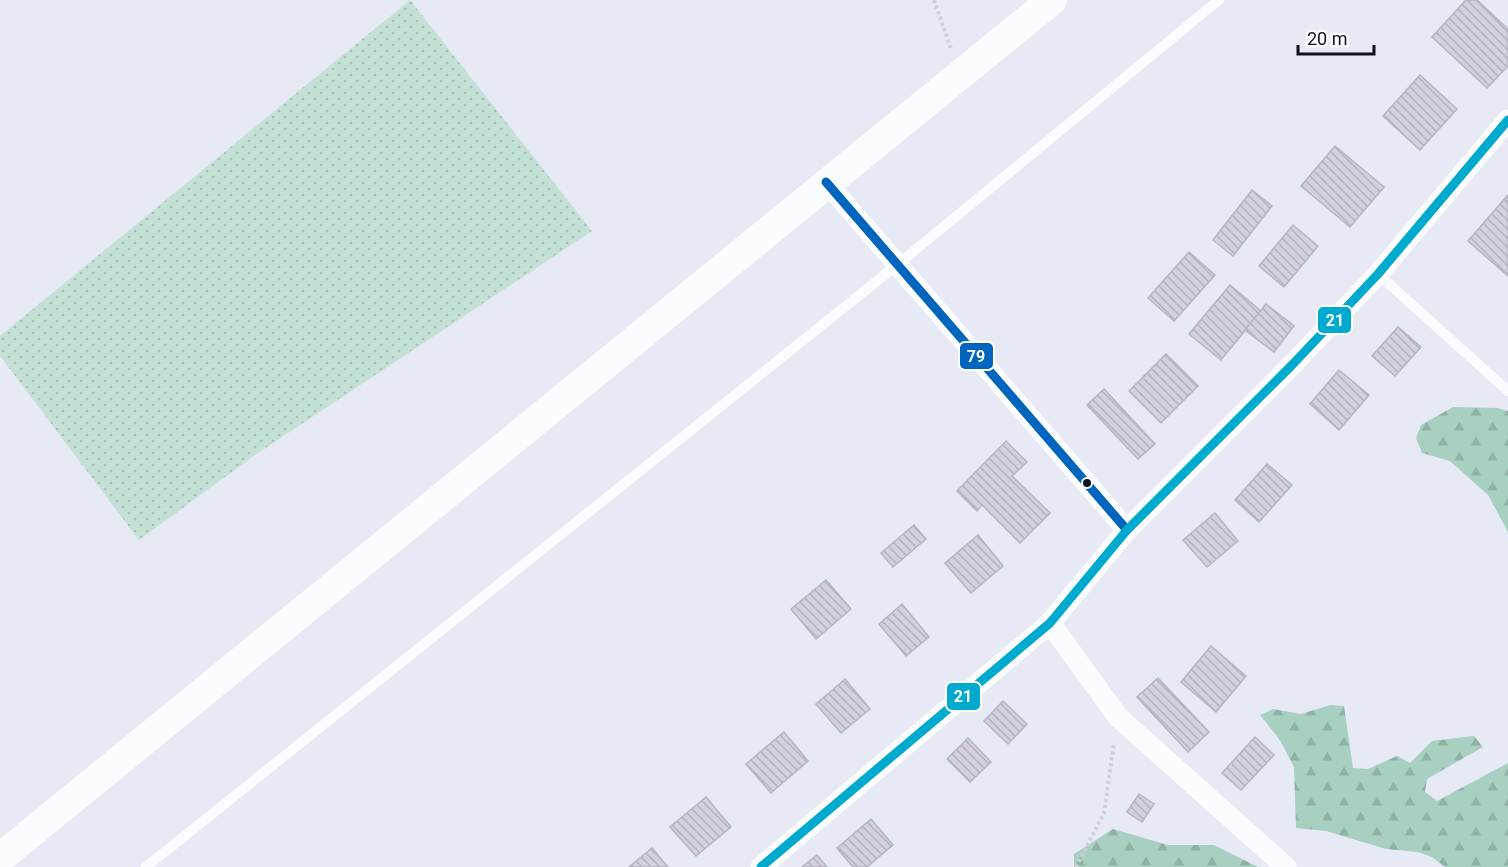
<svg xmlns="http://www.w3.org/2000/svg" width="1508" height="867" viewBox="0 0 1508 867" font-family="Roboto,sans-serif">
  <style>
    .grass { fill: url(#grass-dots) }
    .forest { fill: url(#forest-firs) }
    .building { fill: url(#building-back-hatch); stroke: #b6b4c1; stroke-width: 1.5 }
    .lines { fill: none; stroke-linecap: round; stroke-linejoin: round }
    .path { stroke: #ced0d3; stroke-width: 4; stroke-dasharray: 3 3; stroke-linecap: butt }
    .lane { stroke: #fbfcfd; stroke-width: 10 }
    .street { stroke: #fbfcfd; stroke-width: 21 }
    .secondary { stroke: #fbfcfd; stroke-width: 30 }
    .bus-1-casing { stroke: #fff; stroke-width: 14 }
    .bus-2-casing { stroke: #fff; stroke-width: 14 }
    .bus-1 { stroke: #0065bd; stroke-width: 9 }
    .bus-2 { stroke: #00a9ce; stroke-width: 9 }
    .bus-dot { fill: #0f1121; stroke: #fff; stroke-width: 2 }
    .line-badge { stroke: #fff; stroke-width: 2 }
    .badge-label { font-size: 16px; text-anchor: middle; font-weight: bold; fill: #fff }
  </style>
  <defs>
    <pattern id="grass-dots" width="8" height="8" patternUnits="userSpaceOnUse" patternTransform="scale(1.5)"><rect width="8" height="8" fill="#c4e1d6"/><path d="M2 2h.1M6 6h.1" fill="none" stroke="#a7c0b7" stroke-width="1.8" stroke-linecap="round"/></pattern>
    <pattern id="forest-firs" width="22" height="20" patternUnits="userSpaceOnUse" patternTransform="scale(1.5)"><rect width="22" height="20" fill="#a8d0c0"/><path d="M5 1l3.5 6h-7zM16 11l3.5 6h-7z" fill="#8fb2a5"/></pattern>
    <pattern id="building-back-hatch" width="6" height="6" patternUnits="userSpaceOnUse" patternTransform="scale(1.5)"><rect width="6" height="6" fill="#d3d1df"/><path d="M-1 5l2 2M0 0l6 6M5-1l2 2" fill="none" stroke="#b4b2bf"/></pattern>
  </defs>
  <rect width="100%" height="100%" fill="#e7e9f4"/>
  <polygon class="grass" points="410,0 592,231 255,455 139,540 0,356 0,336"/>
  <g class="forest">
    <polygon points="1453,407 1497,408 1508,411 1508,532 1488,495 1450,461 1422,453 1416,438 1421,425"/>
    <polygon points="1330,705 1344,706 1353,768 1368,769 1397,756 1410,763 1432,741 1474,736 1483,747 1427,779 1425,792 1437,801 1508,763 1508,867 1445,867 1432,857 1418,852 1386,849 1326,831 1296,828 1294,767 1280,740 1260,715 1273,709 1301,714"/>
    <polygon points="1113,829 1168,845 1214,845 1258,867 1074,867 1074,854"/>
  </g>
  <g class="building">
    <polygon points="1466,0 1477,0 1508,29 1508,66 1487,88 1432,37"/>
    <polygon points="1420,75 1457,109 1420,150 1383,116"/>
    <polygon points="1335,146 1384,187 1350,227 1301,186"/>
    <polygon points="1252,190 1272,206 1233,256 1213,240"/>
    <polygon points="1508,195 1508,276 1468,241"/>
    <polygon points="1293,225 1318,246 1284,287 1259,266"/>
    <polygon points="1189,252 1215,275 1174,321 1148,298"/>
    <polygon points="1230,285 1261,311 1221,360 1189,334"/>
    <polygon points="1266,304 1294,326 1274,352 1245,330"/>
    <polygon points="1398,327 1421,347 1395,376 1372,356"/>
    <polygon points="1166,354 1198,386 1161,423 1129,391"/>
    <polygon points="1339,370 1369,395 1339,430 1310,404"/>
    <polygon points="1104,389 1155,444 1138,459 1087,405"/>
    <polygon points="1006,441 1027,462 1012,476 1050,513 1020,543 982,505 977,511 957,491"/>
    <polygon points="1267,464 1292,485 1259,522 1235,500"/>
    <polygon points="1215,513 1238,541 1207,567 1183,540"/>
    <polygon points="914,525 926,539 893,567 881,553"/>
    <polygon points="978,535 1003,566 971,593 945,563"/>
    <polygon points="826,580 851,609 816,639 791,609"/>
    <polygon points="902,604 929,637 906,656 879,624"/>
    <polygon points="1211,646 1246,676 1216,712 1181,682"/>
    <polygon points="1158,678 1209,732 1188,752 1137,697"/>
    <polygon points="845,679 870,709 841,733 816,704"/>
    <polygon points="1003,701 1027,724 1008,744 984,721"/>
    <polygon points="784,732 808,761 771,793 746,764"/>
    <polygon points="1255,737 1274,755 1241,790 1222,773"/>
    <polygon points="968,738 991,762 970,782 947,759"/>
    <polygon points="1139,794 1154,804 1142,822 1127,812"/>
    <polygon points="706,797 731,827 696,856 670,827"/>
    <polygon points="871,819 893,845 867,867 853,867 837,848"/>
    <polygon points="652,848 668,867 629,867"/>
    <polygon points="817,855 827,867 802,867"/>
  </g>
  <g class="lines">
    <g class="path">
      <polyline points="934,0 951,49"/>
      <polyline points="1076,867 1104,813 1114,744"/>
    </g>
    <g class="lane">
      <polyline points="1378,274 1508,391"/>
      <polyline points="146,867 897,265 1219,0"/>
    </g>
    <g class="street">
      <polyline points="826,182 1127,530"/>
      <polyline points="1050,623 1118,717 1286,867"/>
      <polyline points="761,867 1050,623 1127,530 1292,365 1378,274 1508,120"/>
    </g>
    <polyline class="secondary" points="0,858 1052,0"/>
    <g class="bus-1-casing">
      <polyline id="bus-1" points="826,182 1127,530"/>
    </g>
    <g class="bus-2-casing">
      <polyline id="bus-2" points="761,867 1050,623 1127,530 1292,365 1378,274 1508,120"/>
    </g>
    <use href="#bus-1" class="bus-1"/>
    <use href="#bus-2" class="bus-2"/>
  </g>
  <circle class="bus-dot" cx="1087" cy="483" r="5"/>
  <g class="line-badge">
    <rect x="1317" y="306" width="35" height="28" rx="6" fill="#00a9ce"/>
    <rect x="959" y="342" width="35" height="28" rx="6" fill="#0065bd"/>
    <rect x="946" y="682" width="35" height="29" rx="6" fill="#00a9ce"/>
  </g>
  <g class="badge-label">
    <text x="1335" y="326">21</text>
    <text x="976" y="362">79</text>
    <text x="963" y="702">21</text>
  </g>
  <path d="M1298 45v9h76v-9" fill="none" stroke="#0f1121" stroke-width="3"/>
  <text x="1307" y="45" font-size="18" fill="#0f1121" stroke="#ffffff" stroke-width="4.5" paint-order="stroke">20 m</text>
</svg>
